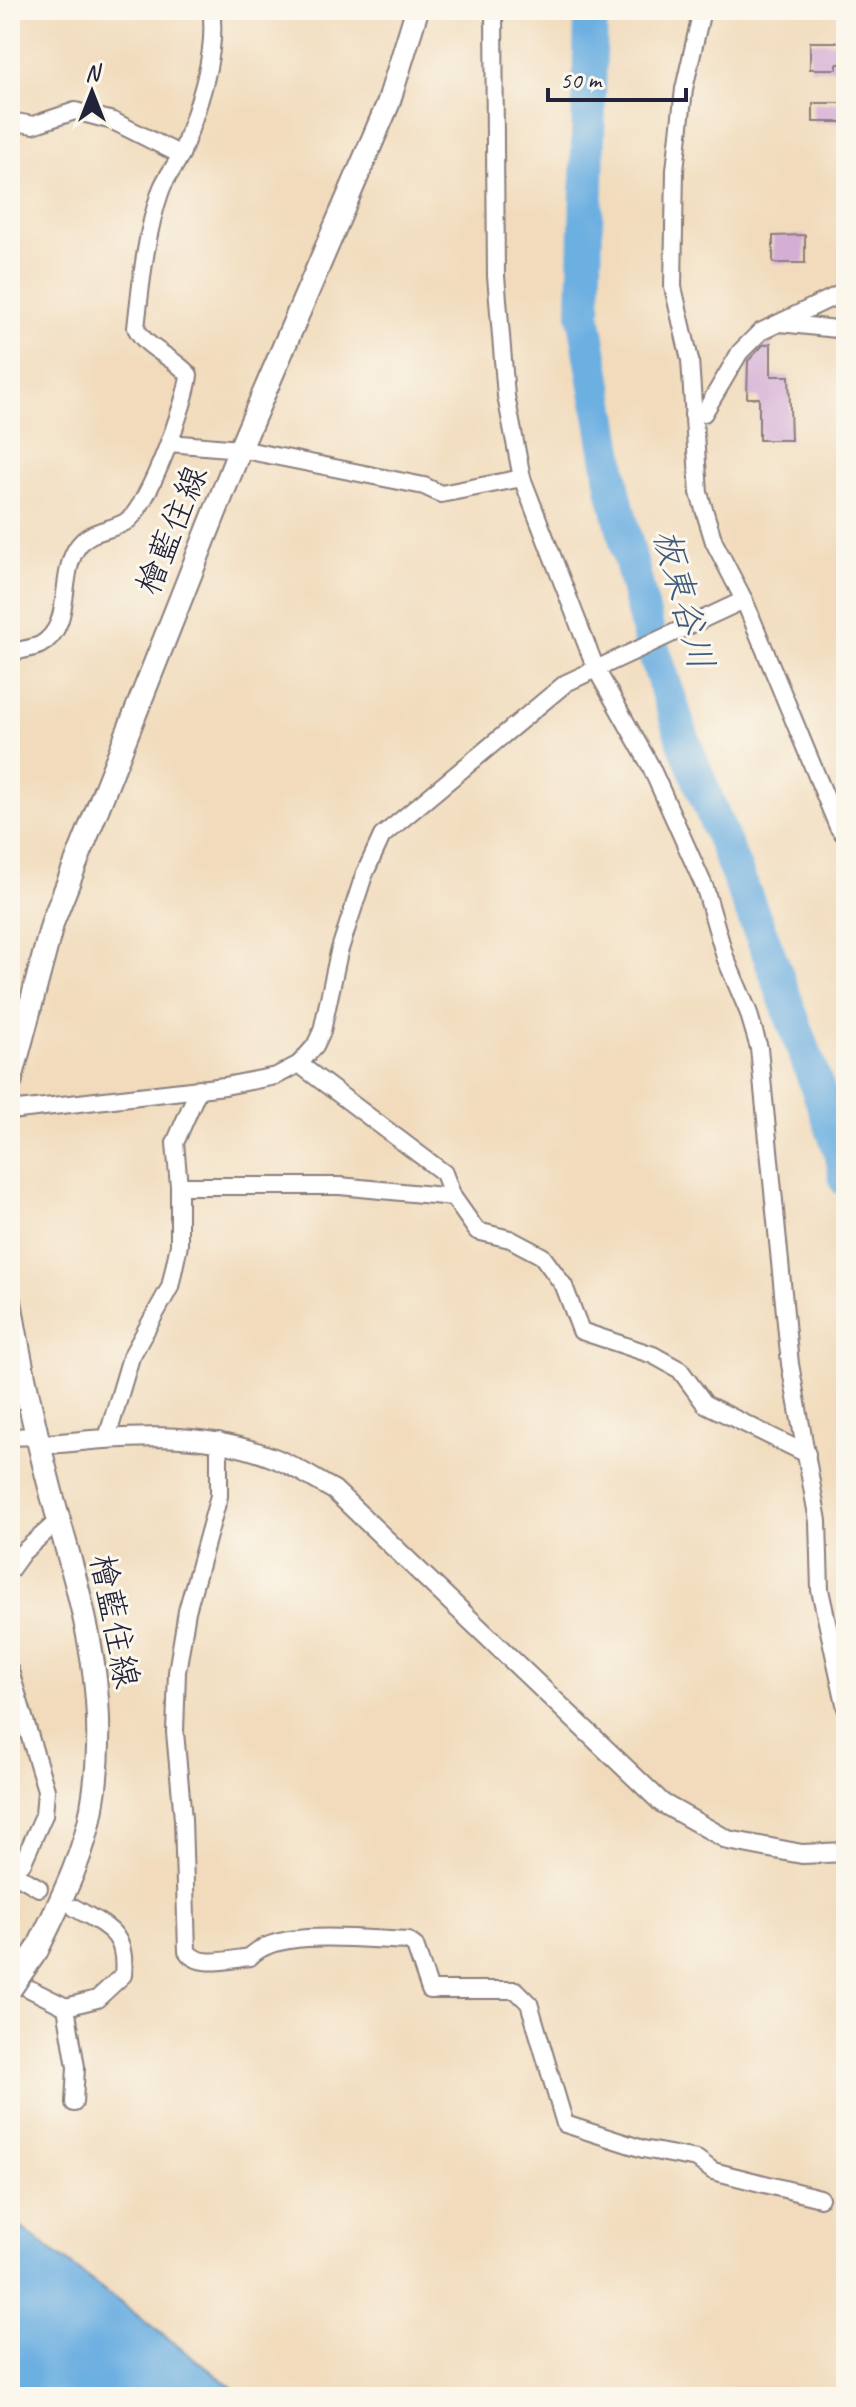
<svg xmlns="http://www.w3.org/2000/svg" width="856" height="2407" viewBox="0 0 856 2407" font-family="Caveat,'Klee One',sans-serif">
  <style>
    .water { fill: #6cafe1; stroke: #47688e; stroke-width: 2 }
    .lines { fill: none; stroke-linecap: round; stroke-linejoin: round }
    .river { stroke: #6cafe1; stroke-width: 34 }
    .building { fill: #d5aed6 }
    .minor-casing { stroke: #8a7e7c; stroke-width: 20 }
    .tertiary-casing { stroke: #8a7e7c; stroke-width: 22 }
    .secondary-casing { stroke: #8a7e7c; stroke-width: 26 }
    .minor { stroke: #fff; stroke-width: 16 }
    .tertiary { stroke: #fff; stroke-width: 18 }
    .secondary { stroke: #fff; stroke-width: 22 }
    .secondary-bridge-casing { stroke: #8a7e7c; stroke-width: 26; stroke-linecap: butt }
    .secondary-bridge { stroke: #fff; stroke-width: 22 }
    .labels { text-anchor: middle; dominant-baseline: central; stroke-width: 6; stroke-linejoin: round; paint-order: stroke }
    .street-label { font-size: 34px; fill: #22223b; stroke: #fbf7ec }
    .water-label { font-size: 36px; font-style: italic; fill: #405a7d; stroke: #fbf7ec }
  </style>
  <rect width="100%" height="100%" fill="#fbf7ec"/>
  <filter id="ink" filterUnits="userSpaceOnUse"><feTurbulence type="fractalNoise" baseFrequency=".0125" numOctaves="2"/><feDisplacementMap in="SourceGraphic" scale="16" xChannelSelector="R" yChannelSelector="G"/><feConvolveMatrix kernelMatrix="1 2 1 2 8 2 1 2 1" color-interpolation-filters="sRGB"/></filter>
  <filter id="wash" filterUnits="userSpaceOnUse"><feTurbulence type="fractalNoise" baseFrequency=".006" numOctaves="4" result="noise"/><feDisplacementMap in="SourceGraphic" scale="32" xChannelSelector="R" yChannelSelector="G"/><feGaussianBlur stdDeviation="1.8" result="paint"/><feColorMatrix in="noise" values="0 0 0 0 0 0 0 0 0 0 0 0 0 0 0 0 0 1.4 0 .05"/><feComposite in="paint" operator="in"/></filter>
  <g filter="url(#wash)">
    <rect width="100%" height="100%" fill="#f1dbbc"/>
    <polygon class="water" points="10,2219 245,2397 10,2397"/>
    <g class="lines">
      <polyline class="river" points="591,10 584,314 614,492 650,640 684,742 770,957 842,1156 846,1180"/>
    </g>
    <g id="blocks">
      <g class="building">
        <polygon points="810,42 846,42 844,64 837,64 837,69 810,69"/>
        <rect x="813" y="103" width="31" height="19"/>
        <polygon points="805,235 805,263 773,263 773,236"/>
        <polygon points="771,343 771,376 789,376 791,440 759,440 759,398 747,398 748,361 763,345"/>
      </g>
    </g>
  </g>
  <g filter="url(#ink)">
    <use href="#blocks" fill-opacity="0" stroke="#8a7e7c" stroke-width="2"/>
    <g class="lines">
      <g class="minor-casing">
        <g id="minor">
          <polyline points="494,10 496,276 506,396 522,478 596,669 650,765 705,888 725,957 748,1011 759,1048 790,1364 818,1521 820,1590 846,1708"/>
          <polyline points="702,10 684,89 675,170 673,287 690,360 699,493 714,542 744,600 838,827 846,837"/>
          <polyline points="10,121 33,125 75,111 113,121 181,155"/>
          <polyline points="780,323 846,330"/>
          <polyline points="693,415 704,413 740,352 760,332 846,291"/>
          <polyline points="169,443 240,449 424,486 441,494 522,478"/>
          <path d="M10 653C19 650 31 649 40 645 75 626 57 573 79 545 91 529 112 531 127 521 148 507 187 401 189 375 173 356 147 350 136 328 141 283 146 232 161 190 166 176 177 165 182 152 197 110 218 54 211 10"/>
          <polyline points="299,1064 444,1173 453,1197"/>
          <polyline points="10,1111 225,1086 276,1076 299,1064 315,1046 322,1031 339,952 364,875 382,836 566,683 744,600"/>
          <polyline points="179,1186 340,1186 453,1197 477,1231 510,1239 542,1256 564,1286 581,1331 653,1355 680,1370 705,1404 807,1454"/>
          <polyline points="10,1437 37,1436"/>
          <polyline points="107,1438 131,1357 170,1287 179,1245 179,1186 175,1143 199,1088"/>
          <path d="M219 1441V1496L187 1611 177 1672 175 1732 183 1819 187 1951C198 1969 231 1959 250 1957 277 1927 368 1940 408 1941L415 1946 430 1990H516L529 2003 565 2124 643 2149 697 2159 713 2171 820 2198"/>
          <polyline points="10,1570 23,1552 59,1520"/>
          <polyline points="10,1671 46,1790 44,1815 23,1862 10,1867"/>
          <polyline points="10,1871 39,1888"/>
          <polyline points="10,1979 66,2007"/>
          <path d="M74 2103 76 2067 66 2007 97 1999 123 1975C127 1933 109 1928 75 1908"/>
        </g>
      </g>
      <g class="tertiary-casing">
        <path id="tertiary" d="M40 1445C120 1437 197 1428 274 1458 295 1466 315 1480 334 1490L662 1803 728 1840 802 1854 846 1852"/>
      </g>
      <g class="secondary-casing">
        <g id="secondary">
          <polyline points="10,1083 53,921 240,449 388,104 417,10"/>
          <path d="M10 1301C22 1375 39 1449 59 1521 87 1619 110 1704 92 1808 84 1857 58 1906 37 1950"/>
        </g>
      </g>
      <use href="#minor" class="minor"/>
      <use href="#tertiary" class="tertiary"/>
      <use href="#secondary" class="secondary"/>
      <g class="secondary-bridge-casing">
        <polyline id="secondary-bridge" points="10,1989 37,1950"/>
      </g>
      <use href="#secondary-bridge" class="secondary-bridge"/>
    </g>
  </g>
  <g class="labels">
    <g class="street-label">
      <text transform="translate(171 530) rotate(-68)">檜藍住線</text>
      <text transform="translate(115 1621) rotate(79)">檜藍住線</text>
    </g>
    <g class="water-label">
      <text transform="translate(684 599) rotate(75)">板東谷川</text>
    </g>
  </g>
  <rect width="856" height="2407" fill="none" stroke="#fbf7ec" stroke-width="40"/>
  <g transform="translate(92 92)" stroke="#fbf7ec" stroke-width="6" paint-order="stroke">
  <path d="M0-6L14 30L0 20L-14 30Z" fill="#22223b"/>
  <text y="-12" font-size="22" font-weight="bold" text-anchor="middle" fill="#22223b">N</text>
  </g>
  <path d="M548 88v12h138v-12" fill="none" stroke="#22223b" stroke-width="4"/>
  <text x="560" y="88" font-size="24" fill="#22223b" stroke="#fbf7ec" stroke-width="6" paint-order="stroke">50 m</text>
</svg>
